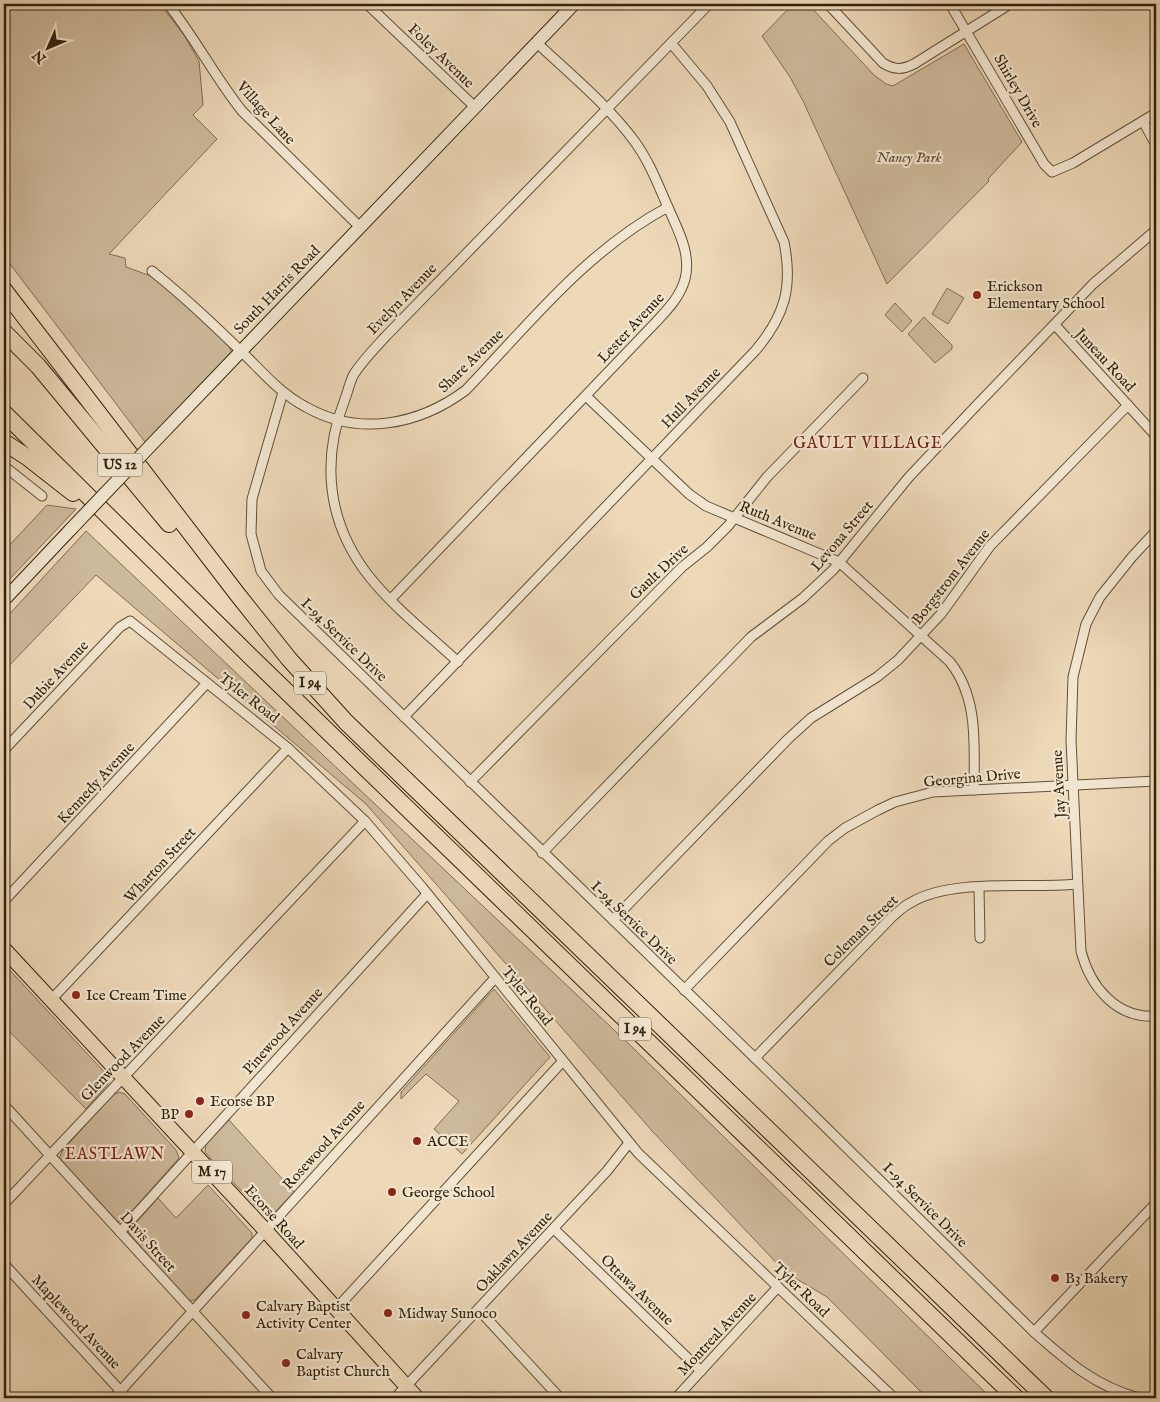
<svg xmlns="http://www.w3.org/2000/svg" width="1160" height="1402" viewBox="0 0 1160 1402" font-family="'IM FELL English',serif">
  <style>
    .green { fill: #cdb99b; stroke: #806e54 }
    .lines { fill: none; stroke-linecap: round; stroke-linejoin: round }
    .street-casing { stroke: #625037; stroke-width: 11 }
    .secondary-casing { stroke: #33230c; stroke-width: 14 }
    .primary-casing { stroke: #33230c; stroke-width: 16 }
    .highway-casing { stroke: #33230c; stroke-width: 18 }
    .street { stroke: #f3e6d1; stroke-width: 9 }
    .secondary { stroke: #f3e6d1; stroke-width: 12 }
    .primary { stroke: #edd8b8; stroke-width: 14 }
    .highway { stroke: #edd8b8; stroke-width: 16 }
    .secondary-bridge-casing { stroke: #33230c; stroke-width: 14; stroke-linecap: butt }
    .secondary-bridge { stroke: #f3e6d1; stroke-width: 12 }
    .poi-dot { fill: #8f2418; stroke: #f3e6d1; stroke-width: 2 }
    .labels { text-anchor: middle; dominant-baseline: central; stroke-width: 4.5; stroke-linejoin: round; paint-order: stroke }
    .shield { fill: #f3e6d1; stroke: #6d5e47; stroke-width: 1 }
    .shield-label { font-size: 14px; font-weight: bold; fill: #33230c }
    .street-label { font-size: 15px; fill: #33230c; stroke: #f3e6d1 }
    .park-label { font-size: 15px; font-style: italic; fill: #5a4830; stroke: #f3e6d1 }
    .poi-label { font-size: 15px; fill: #33230c; stroke: #f3e6d1; text-anchor: start }
    .neighbourhood-label { font-size: 16px; letter-spacing: 1px; fill: #7a1f14; stroke: #f3e6d1 }
  </style>
  <rect width="100%" height="100%" fill="#edd8b8"/>
  <filter id="stains"><feTurbulence type="fractalNoise" baseFrequency=".004" numOctaves="4"/><feColorMatrix values="0 0 0 0 .2 0 0 0 0 .09 0 0 0 0 .02 0 0 0 .5 -.17"/></filter>
  <radialGradient id="worn" r=".72"><stop offset=".6" stop-color="#630" stop-opacity="0"/><stop offset="1" stop-color="#630" stop-opacity=".3"/></radialGradient>
  <g class="green">
    <polygon points="4,4 160,4 184,35 199,61 203,105 193,115 217,139 109,254 125,258 126,267 151,276 162,283 228,345 232,353 145,442 4,256"/>
    <polygon points="793,4 808,4 874,75 886,84 893,86 964,44 1022,142 988,179 989,181 887,284 803,101 790,77 762,36"/>
    <polygon points="947,288 964,298 948,324 932,314"/>
    <polygon points="895,303 912,321 902,332 885,315"/>
    <polygon points="924,317 952,345 952,349 935,363 908,334"/>
    <polygon points="47,505 76,509 4,585 4,551"/>
    <polygon points="86,531 631,1046 991,1398 927,1398 827,1297 785,1272 653,1132 366,804 96,575 4,671 4,620"/>
    <polygon points="4,964 108,1076 108,1084 86,1109 4,1026"/>
    <polygon points="494,989 550,1057 462,1154 434,1129 459,1101 426,1074 401,1099 401,1092"/>
    <polygon points="119,1092 125,1094 176,1150 179,1158 124,1220 118,1222 59,1159 62,1151 112,1096"/>
    <polygon points="229,1120 294,1192 271,1216 264,1215 205,1152 206,1144"/>
    <polygon points="208,1185 252,1233 252,1238 195,1300 188,1301 128,1232 158,1198 176,1218"/>
  </g>
  <g class="lines">
    <g class="street-casing">
      <g id="street">
        <path d="M168 4C195 38 215 77 242 111L360 227"/>
        <polyline points="367,4 475,107"/>
        <path d="M828 4 883 63C894 70 902 70 914 64L1010 4"/>
        <polyline points="950,4 1044,164 1052,172 1073,163 1156,113"/>
        <polyline points="1143,121 1156,145"/>
        <path d="M152 271C186 298 217 328 248 358 266 376 283 395 306 407 359 437 419 425 466 390 528 325 587 250 668 207"/>
        <polyline points="1055,325 1156,436"/>
        <path d="M283 392 252 499 251 534 261 571 279 595 794 1096 1034 1332C1068 1362 1095 1386 1139 1398"/>
        <path d="M586 396 689 494 706 506 839 562 950 662C979 699 974 745 974 790"/>
        <polyline points="4,466 42,496"/>
        <path d="M1156 531 1132 557 1100 597 1086 624 1073 677 1071 740 1081 951C1090 986 1116 1019 1156 1016"/>
        <path d="M391 599 656 322C668 309 680 297 685 279 691 256 680 234 671 214 660 190 651 164 635 142 608 105 570 74 537 43"/>
        <path d="M458 662C429 635 392 606 368 575 327 522 321 460 345 399 348 391 350 381 354 374 363 360 375 348 386 336L709 4"/>
        <path d="M404 717 755 351C785 316 793 287 784 242L730 122 707 86 671 43"/>
        <polyline points="4,750 120,627 130,621 288,748 365,821 422,887 638,1153 894,1398"/>
        <polyline points="470,782 682,567 707,547 728,526 767,477 863,378"/>
        <polyline points="542,853 751,637 803,598 833,570 909,477 974,408 1093,284 1156,230"/>
        <polyline points="979,888 980,938"/>
        <polyline points="4,901 207,683"/>
        <polyline points="613,920 788,739 811,718 877,677 898,660 941,614 990,546 1128,405"/>
        <polyline points="684,990 828,841 845,828 878,810 895,802 933,792 1156,781"/>
        <polyline points="51,1000 288,748"/>
        <path d="M755 1058 893 916C899 911 905 905 912 902 953 878 1030 889 1077 884"/>
        <polyline points="4,1105 272,1398"/>
        <polyline points="4,1204 365,821"/>
        <polyline points="554,1229 701,1371"/>
        <polyline points="120,1232 427,894"/>
        <polyline points="4,1264 127,1398"/>
        <polyline points="336,1309 562,1062"/>
        <polyline points="479,1310 560,1398"/>
        <polyline points="1034,1332 1156,1203"/>
        <polyline points="114,1398 495,978"/>
        <polyline points="395,1398 607,1171 629,1143"/>
        <polyline points="676,1398 778,1287"/>
      </g>
    </g>
    <g class="secondary-casing">
      <g id="secondary">
        <polyline points="154,442 574,4"/>
        <polyline points="4,600 71,529"/>
      </g>
    </g>
    <g class="primary-casing">
      <polyline id="primary" points="4,949 265,1230 417,1398"/>
    </g>
    <g class="highway-casing">
      <g id="highway">
        <polyline points="4,290 238,595 289,659 346,722 1046,1398"/>
        <polyline points="4,332 38,366 169,524"/>
        <polyline points="4,413 253,659 1016,1398"/>
        <polyline points="4,442 27,457 73,493"/>
      </g>
    </g>
    <use href="#street" class="street"/>
    <use href="#secondary" class="secondary"/>
    <use href="#primary" class="primary"/>
    <use href="#highway" class="highway"/>
    <g class="secondary-bridge-casing">
      <polyline id="secondary-bridge" points="71,529 154,442"/>
    </g>
    <use href="#secondary-bridge" class="secondary-bridge"/>
  </g>
  <g class="poi-dot">
    <circle cx="977" cy="295" r="5"/>
    <circle cx="76" cy="995" r="5"/>
    <circle cx="200" cy="1101" r="5"/>
    <circle cx="189" cy="1114" r="5"/>
    <circle cx="417" cy="1141" r="5"/>
    <circle cx="392" cy="1192" r="5"/>
    <circle cx="1055" cy="1278" r="5"/>
    <circle cx="388" cy="1313" r="5"/>
    <circle cx="246" cy="1315" r="5"/>
    <circle cx="286" cy="1363" r="5"/>
  </g>
  <g class="labels">
    <g class="shield">
      <rect x="97.5" y="453.5" width="45" height="23" rx="4"/>
      <rect x="294" y="671.5" width="32" height="23" rx="4"/>
      <rect x="619" y="1017.5" width="32" height="23" rx="4"/>
      <rect x="192" y="1160.5" width="40" height="23" rx="4"/>
    </g>
    <g class="shield-label">
      <text x="120" y="465">US 12</text>
      <text x="310" y="683">I 94</text>
      <text x="635" y="1029">I 94</text>
      <text x="212" y="1172">M 17</text>
    </g>
    <g class="street-label">
      <text transform="translate(441 56) rotate(44)">Foley Avenue</text>
      <text transform="translate(1018 91) rotate(60)">Shirley Drive</text>
      <text transform="translate(266 113) rotate(48)">Village Lane</text>
      <text transform="translate(277 290) rotate(-46)">South Harris Road</text>
      <text transform="translate(402 299) rotate(-46)">Evelyn Avenue</text>
      <text transform="translate(631 328) rotate(-47)">Lester Avenue</text>
      <text transform="translate(1105 360) rotate(47)">Juneau Road</text>
      <text transform="translate(471 361) rotate(-44)">Share Avenue</text>
      <text transform="translate(691 398) rotate(-46)">Hull Avenue</text>
      <text transform="translate(778 521) rotate(22)">Ruth Avenue</text>
      <text transform="translate(842 536) rotate(-50)">Levona Street</text>
      <text transform="translate(659 572) rotate(-43)">Gault Drive</text>
      <text transform="translate(951 577) rotate(-52)">Borgstrom Avenue</text>
      <text transform="translate(344 640) rotate(44)">I-94 Service Drive</text>
      <text transform="translate(56 675) rotate(-47)">Dubie Avenue</text>
      <text transform="translate(249 698) rotate(38)">Tyler Road</text>
      <text transform="translate(972 778) rotate(-5)">Georgina Drive</text>
      <text transform="translate(96 783) rotate(-47)">Kennedy Avenue</text>
      <text transform="translate(1059 784) rotate(-93)">Jay Avenue</text>
      <text transform="translate(160 865) rotate(-47)">Wharton Street</text>
      <text transform="translate(634 923) rotate(44)">I-94 Service Drive</text>
      <text transform="translate(861 931) rotate(-44)">Coleman Street</text>
      <text transform="translate(527 996) rotate(51)">Tyler Road</text>
      <text transform="translate(283 1031) rotate(-48)">Pinewood Avenue</text>
      <text transform="translate(123 1058) rotate(-46)">Glenwood Avenue</text>
      <text transform="translate(324 1145) rotate(-48)">Rosewood Avenue</text>
      <text transform="translate(925 1205) rotate(45)">I-94 Service Drive</text>
      <text transform="translate(274 1217) rotate(48)">Ecorse Road</text>
      <text transform="translate(148 1242) rotate(48)">Davis Street</text>
      <text transform="translate(514 1252) rotate(-47)">Oaklawn Avenue</text>
      <text transform="translate(637 1290) rotate(44)">Ottawa Avenue</text>
      <text transform="translate(801 1290) rotate(44)">Tyler Road</text>
      <text transform="translate(76 1322) rotate(47)">Maplewood Avenue</text>
      <text transform="translate(717 1334) rotate(-47)">Montreal Avenue</text>
    </g>
    <g class="park-label">
      <text x="909" y="157">Nancy Park</text>
    </g>
    <g class="poi-label">
      <text x="987" y="286">Erickson<tspan x="987" dy="17">Elementary School</tspan></text>
      <text x="86" y="995">Ice Cream Time</text>
      <text x="210" y="1101">Ecorse BP</text>
      <text x="179" y="1114" text-anchor="end">BP</text>
      <text x="427" y="1141">ACCE</text>
      <text x="402" y="1192">George School</text>
      <text x="1065" y="1278">B3 Bakery</text>
      <text x="256" y="1306">Calvary Baptist<tspan x="256" dy="17">Activity Center</tspan></text>
      <text x="398" y="1313">Midway Sunoco</text>
      <text x="296" y="1354">Calvary<tspan x="296" dy="17">Baptist Church</tspan></text>
    </g>
    <g class="neighbourhood-label">
      <text x="868" y="444">GAULT VILLAGE</text>
      <text x="115" y="1155">EASTLAWN</text>
    </g>
  </g>
  <rect width="1160" height="1402" fill="none" stroke="#edd8b8" stroke-width="20"/>
  <rect x="5" y="5" width="1150" height="1392" fill="none" stroke="#33230c" stroke-width="2.5"/>
  <rect x="10" y="10" width="1140" height="1382" fill="none" stroke="#33230c"/>
  <g transform="translate(48 48) rotate(225)" stroke="#f3e6d1" stroke-width="4" paint-order="stroke">
  <path d="M0-4L9 19L0 12L-9 19Z" fill="#33230c"/>
  <text y="-8" font-size="14" font-weight="bold" text-anchor="middle" fill="#33230c">N</text>
  </g>
  <rect width="100%" height="100%" filter="url(#stains)"/>
  <rect width="100%" height="100%" fill="url(#worn)"/>
</svg>
